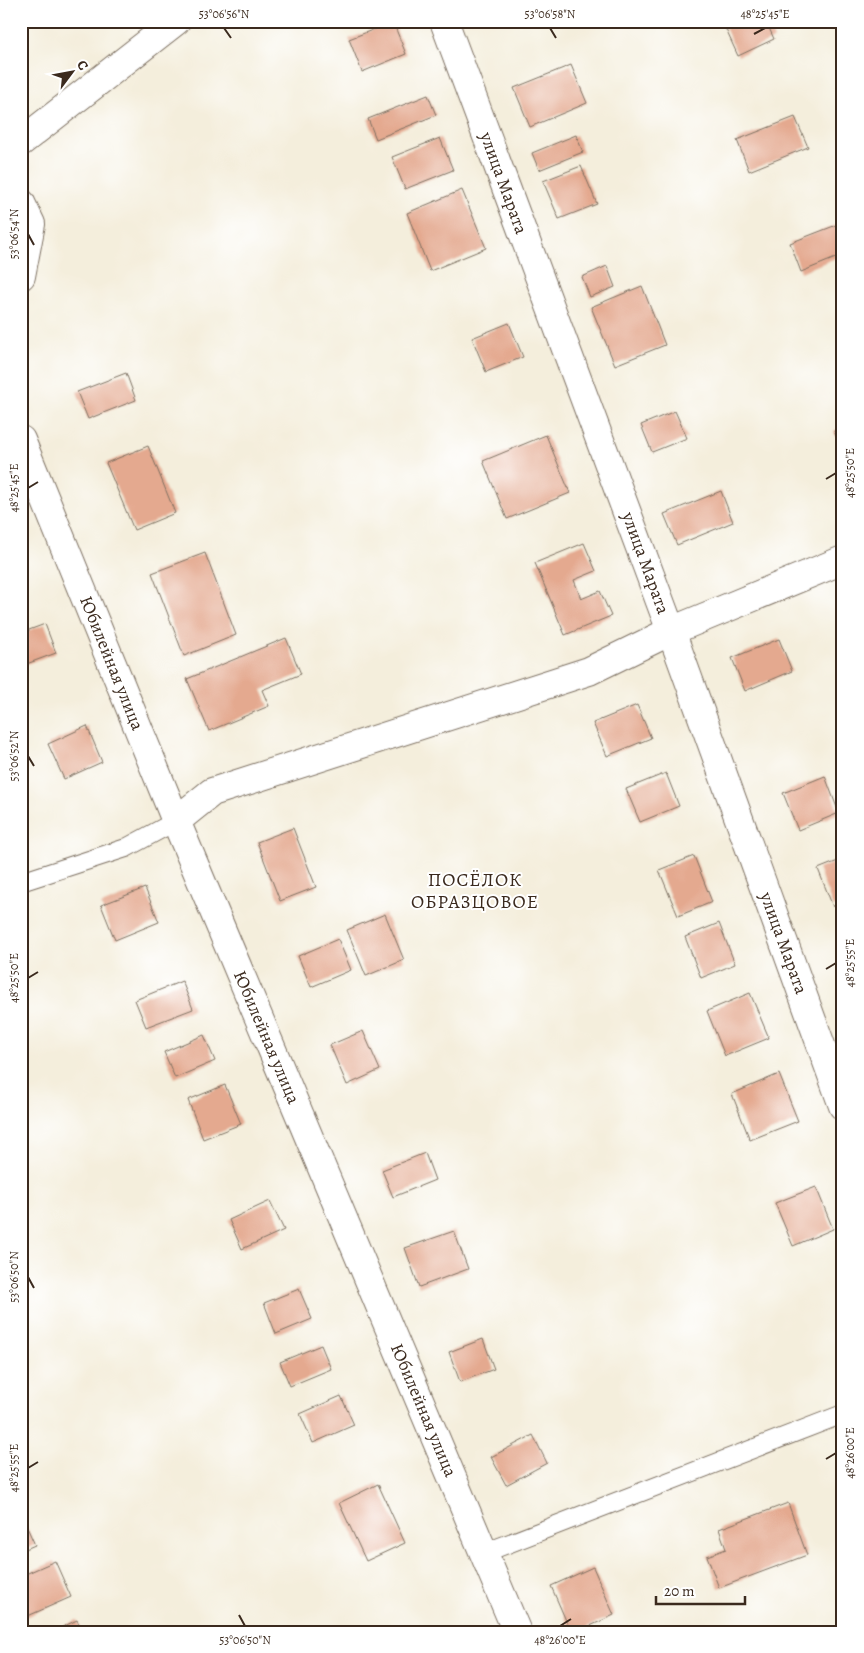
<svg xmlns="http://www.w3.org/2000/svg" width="864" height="1653" viewBox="0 0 864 1653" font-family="Alegreya,serif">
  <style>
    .building { fill: #e4a98f }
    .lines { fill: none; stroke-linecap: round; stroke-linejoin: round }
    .service-casing { stroke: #7c6f60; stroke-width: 20 }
    .minor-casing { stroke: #7c6f60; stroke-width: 30 }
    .primary-casing { stroke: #7c6f60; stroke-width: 30 }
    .service { stroke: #fff; stroke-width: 18 }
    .minor { stroke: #fff; stroke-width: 28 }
    .primary { stroke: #fff; stroke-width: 28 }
    .ticks { fill: none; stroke: #3b2a1e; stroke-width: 2 }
    .labels { text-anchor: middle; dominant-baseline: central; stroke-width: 4; stroke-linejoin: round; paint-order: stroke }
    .street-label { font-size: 18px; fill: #3b2a1e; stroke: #fff }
    .neighbourhood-label { font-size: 19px; letter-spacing: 1px; fill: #3b2a1e; stroke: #fff }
    .neatline { fill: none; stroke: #3b2a1e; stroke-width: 2 }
    .ticks-label { font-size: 12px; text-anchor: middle; fill: #3b2a1e }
  </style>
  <rect width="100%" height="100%" fill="#fff"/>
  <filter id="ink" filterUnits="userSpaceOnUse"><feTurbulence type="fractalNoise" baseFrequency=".02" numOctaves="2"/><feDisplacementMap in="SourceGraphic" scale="10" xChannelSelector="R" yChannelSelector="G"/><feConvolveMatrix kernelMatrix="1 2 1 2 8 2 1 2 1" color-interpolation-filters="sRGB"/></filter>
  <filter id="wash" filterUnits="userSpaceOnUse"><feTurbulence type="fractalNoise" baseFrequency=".0096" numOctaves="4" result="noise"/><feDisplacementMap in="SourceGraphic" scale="20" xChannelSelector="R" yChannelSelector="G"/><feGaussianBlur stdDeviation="1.12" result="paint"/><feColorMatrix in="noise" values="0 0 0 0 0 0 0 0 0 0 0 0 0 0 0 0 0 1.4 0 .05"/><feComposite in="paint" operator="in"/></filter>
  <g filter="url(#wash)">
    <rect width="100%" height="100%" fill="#f4eedc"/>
    <g id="blocks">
      <g class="building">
        <polygon points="722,21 766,21 774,39 738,56"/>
        <polygon points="393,22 406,54 362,72 349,39"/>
        <polygon points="571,65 587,103 530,127 514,88"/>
        <polygon points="428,95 436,115 376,139 368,119"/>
        <polygon points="795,117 808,147 749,171 737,140"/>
        <polygon points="576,135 583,152 539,170 532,153"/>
        <polygon points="440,138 453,170 405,189 392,157"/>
        <polygon points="581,166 597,204 559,219 543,181"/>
        <polygon points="462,190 486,248 430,271 407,213"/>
        <polygon points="839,224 843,234 843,255 801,272 790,243"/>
        <polygon points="607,266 615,287 590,297 582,277"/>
        <polygon points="642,286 665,345 615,365 591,307"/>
        <polygon points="509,323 523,357 486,372 472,338"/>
        <polygon points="126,373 136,400 88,419 77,392"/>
        <polygon points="675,411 687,438 652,452 641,425"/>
        <polygon points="843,427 843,452 834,431"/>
        <polygon points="546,435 570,493 507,519 483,461"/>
        <polygon points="148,446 175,513 134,530 106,463"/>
        <polygon points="721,491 733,522 677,545 664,514"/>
        <polygon points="584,543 596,571 574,580 581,599 600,591 611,616 565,635 535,563"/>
        <polygon points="205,553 236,635 184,656 152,573"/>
        <polygon points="45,624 56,653 21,666 21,633"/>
        <polygon points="286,638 301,674 262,690 269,706 209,731 187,679"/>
        <polygon points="779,639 792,671 745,691 732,658"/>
        <polygon points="637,705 651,738 607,756 593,723"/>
        <polygon points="87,726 102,762 64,779 48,744"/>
        <polygon points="666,773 679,806 640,822 626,789"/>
        <polygon points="825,776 839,813 798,830 783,793"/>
        <polygon points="293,828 316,887 280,901 257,842"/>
        <polygon points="694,856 712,902 678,916 659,870"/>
        <polygon points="843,859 843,903 833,907 818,869"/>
        <polygon points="145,888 159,922 115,940 101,905"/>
        <polygon points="385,914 404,960 366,976 347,930"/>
        <polygon points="719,923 735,964 701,978 685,937"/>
        <polygon points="338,939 351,970 311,987 298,956"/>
        <polygon points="182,981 193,1009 146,1027 135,1000"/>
        <polygon points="750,993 769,1038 725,1056 707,1011"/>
        <polygon points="363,1031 380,1070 347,1085 330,1045"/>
        <polygon points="204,1035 215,1061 175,1078 164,1052"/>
        <polygon points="779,1074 798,1121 750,1140 732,1094"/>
        <polygon points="225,1085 241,1124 203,1139 188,1100"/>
        <polygon points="425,1153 435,1180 393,1197 382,1170"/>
        <polygon points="816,1187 833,1229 793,1246 775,1203"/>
        <polygon points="270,1201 284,1230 242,1249 229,1220"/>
        <polygon points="454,1231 468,1269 419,1287 405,1248"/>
        <polygon points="299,1289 312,1319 276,1334 264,1303"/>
        <polygon points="483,1339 494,1369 460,1382 449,1352"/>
        <polygon points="321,1345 331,1369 290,1386 280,1362"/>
        <polygon points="341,1396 354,1425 313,1443 300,1414"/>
        <polygon points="533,1435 547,1463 506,1485 491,1457"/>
        <polygon points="378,1484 405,1543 366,1561 339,1503"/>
        <polygon points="788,1503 807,1555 719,1588 707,1556 726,1549 719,1529"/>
        <polygon points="21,1514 35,1545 21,1551"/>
        <polygon points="55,1561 71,1597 21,1619 21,1576"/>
        <polygon points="593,1567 614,1615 577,1632 571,1632 551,1586"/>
        <polygon points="77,1620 83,1632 52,1632"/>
      </g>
    </g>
  </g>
  <g filter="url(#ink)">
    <use href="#blocks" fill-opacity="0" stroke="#7c6f60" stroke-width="1"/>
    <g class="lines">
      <g class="service-casing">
        <g id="service">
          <polyline points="21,882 126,848 176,821"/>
          <polyline points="484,1553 843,1414"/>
        </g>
      </g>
      <g class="minor-casing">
        <g id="minor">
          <polyline points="444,21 671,631 843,1106"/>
          <polyline points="21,203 31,224 21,276"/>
          <polyline points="21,440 176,821 517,1632"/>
          <polyline points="176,821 212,792 589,671 671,631 843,560"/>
        </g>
      </g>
      <g class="primary-casing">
        <polyline id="primary" points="21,142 176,21"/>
      </g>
      <use href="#service" class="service"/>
      <use href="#minor" class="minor"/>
      <use href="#primary" class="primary"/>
    </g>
  </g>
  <path class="ticks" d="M224 28 231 38M550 28 556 38M754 34 765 28M28 234 34 245M826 479 836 473M28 488 38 482M28 756 34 766M826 969 836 963M28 978 38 972M28 1277 34 1288M826 1459 836 1453M28 1468 38 1462M239 1615 245 1626M560 1626 571 1619"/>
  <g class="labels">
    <g class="street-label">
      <text transform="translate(504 183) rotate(70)">улица Марата</text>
      <text transform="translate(646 563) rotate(70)">улица Марата</text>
      <text transform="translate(112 663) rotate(68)">Юбилейная улица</text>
      <text transform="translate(784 943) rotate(70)">улица Марата</text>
      <text transform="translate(267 1037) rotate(67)">Юбилейная улица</text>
      <text transform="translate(424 1410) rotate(67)">Юбилейная улица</text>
    </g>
    <g class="neighbourhood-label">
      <text x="475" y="880">ПОСЁЛОК<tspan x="475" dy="22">ОБРАЗЦОВОЕ</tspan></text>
    </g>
  </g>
  <rect width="864" height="1653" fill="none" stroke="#fff" stroke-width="55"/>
  <g transform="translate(72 72) rotate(58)" stroke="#ffffff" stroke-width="4" paint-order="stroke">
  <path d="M0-4L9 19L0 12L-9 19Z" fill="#3b2a1e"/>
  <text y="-8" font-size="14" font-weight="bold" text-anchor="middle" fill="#3b2a1e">С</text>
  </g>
  <path d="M656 1596v8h89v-8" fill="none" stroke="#3b2a1e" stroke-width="2.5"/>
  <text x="664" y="1596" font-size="15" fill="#3b2a1e" stroke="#ffffff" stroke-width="4" paint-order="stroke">20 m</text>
  <rect x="28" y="28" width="808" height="1598" class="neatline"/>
  <g class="ticks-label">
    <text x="224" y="18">53°06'56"N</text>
    <text x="550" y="18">53°06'58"N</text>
    <text x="765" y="18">48°25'45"E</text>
    <text transform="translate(14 234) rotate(-90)" y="4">53°06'54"N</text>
    <text transform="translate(850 473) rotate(-90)" y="4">48°25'50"E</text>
    <text transform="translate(14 488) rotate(-90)" y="4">48°25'45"E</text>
    <text transform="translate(14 756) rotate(-90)" y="4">53°06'52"N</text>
    <text transform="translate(850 963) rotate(-90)" y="4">48°25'55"E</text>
    <text transform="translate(14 978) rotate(-90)" y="4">48°25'50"E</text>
    <text transform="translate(14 1277) rotate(-90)" y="4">53°06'50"N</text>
    <text transform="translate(850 1453) rotate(-90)" y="4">48°26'00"E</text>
    <text transform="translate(14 1468) rotate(-90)" y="4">48°25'55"E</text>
    <text x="245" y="1644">53°06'50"N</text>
    <text x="560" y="1644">48°26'00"E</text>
  </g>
</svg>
